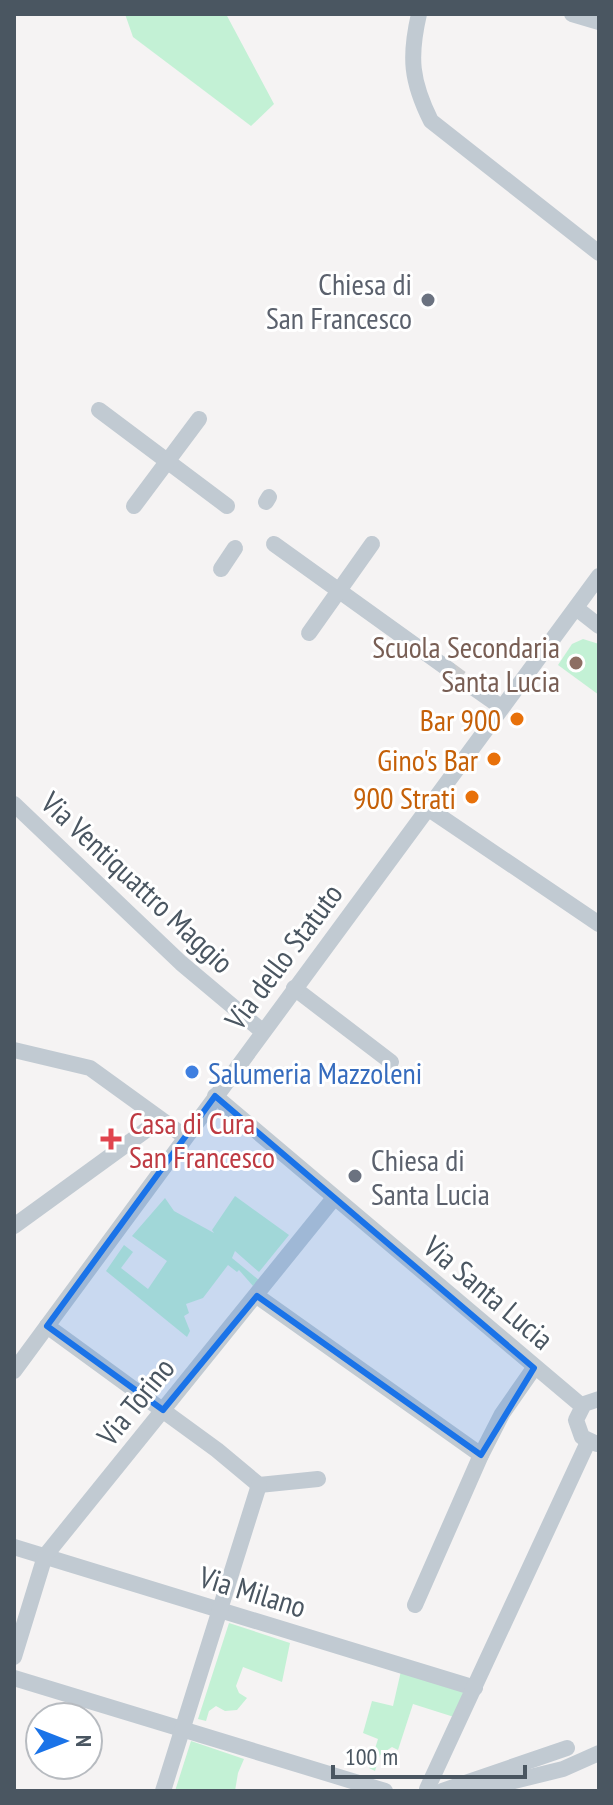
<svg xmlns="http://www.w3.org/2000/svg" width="613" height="1805" viewBox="0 0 613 1805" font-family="'PT Sans Narrow',sans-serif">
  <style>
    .green { fill: #c3f1d5 }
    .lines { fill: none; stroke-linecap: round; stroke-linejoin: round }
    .minor-tunnel { stroke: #caccce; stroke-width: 16; stroke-dasharray: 16 8; stroke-linecap: butt }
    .minor { stroke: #c1cad2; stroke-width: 16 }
    .marked { fill: #1a73e8; fill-opacity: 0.2; stroke: #1a73e8; stroke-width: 6; stroke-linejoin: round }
    .worship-dot { fill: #6b7280; stroke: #fff; stroke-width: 3 }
    .education-dot { fill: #8d6e63; stroke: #fff; stroke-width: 3 }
    .food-dot { fill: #e8710a; stroke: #fff; stroke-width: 3 }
    .shop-dot { fill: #3f7fe0; stroke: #fff; stroke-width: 3 }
    .health-dot { fill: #e0444e; stroke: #fff; stroke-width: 3 }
    .labels { text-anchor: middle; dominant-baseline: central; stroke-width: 6; stroke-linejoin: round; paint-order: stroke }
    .worship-label { font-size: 30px; fill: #5b616d; stroke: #fff; text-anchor: end }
    .education-label { font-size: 30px; fill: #785e54; stroke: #fff; text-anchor: end }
    .food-label { font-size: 30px; fill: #c56008; stroke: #fff; text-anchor: end }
    .street-label { font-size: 30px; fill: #4a5661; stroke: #fff }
    .shop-label { font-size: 30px; fill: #366cbe; stroke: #fff; text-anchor: start }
    .health-label { font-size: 30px; fill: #be3a42; stroke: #fff; text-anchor: start }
  </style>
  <rect width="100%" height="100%" fill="#f5f3f3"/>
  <g class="green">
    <polygon points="125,14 226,14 274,104 251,126 133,37"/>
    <polygon points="583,639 599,644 599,695 558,665 572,644"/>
    <polygon points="235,1196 289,1235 259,1272 235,1251 232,1258 260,1281 253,1286 239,1270 237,1272 228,1265 203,1298 186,1304 189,1313 184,1316 190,1331 187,1337 106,1271 124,1245 133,1252 121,1268 148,1289 167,1261 132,1236 165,1198 174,1211 214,1233 212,1230"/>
    <polygon points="229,1623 290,1643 282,1682 243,1667 236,1686 239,1693 247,1698 237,1710 225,1711 216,1706 209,1711 206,1721 198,1719"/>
    <polygon points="401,1671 469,1691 454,1717 413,1704 398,1750 392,1747 380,1755 375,1771 369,1768 378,1739 363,1733 372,1701 393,1706"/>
    <polygon points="191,1741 244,1759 238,1773 235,1791 175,1791"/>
  </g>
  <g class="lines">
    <polyline class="minor-tunnel" points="448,669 471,686"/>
    <g class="minor">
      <path d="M419 14C409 57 411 81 431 121L599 253"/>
      <polyline points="572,14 599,22"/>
      <polyline points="99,410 227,506"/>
      <polyline points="266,502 269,497"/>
      <polyline points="134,506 199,419"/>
      <polyline points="274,544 448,669"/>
      <polyline points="221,569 235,548"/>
      <polyline points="576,608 599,626"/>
      <polyline points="309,633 372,544"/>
      <polyline points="471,686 501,707"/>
      <polyline points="14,804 181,963 262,1031"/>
      <polyline points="429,809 599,924"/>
      <polyline points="294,988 391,1062"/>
      <polyline points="14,1050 90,1068 184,1136"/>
      <polyline points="215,1096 582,1406"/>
      <polyline points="14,1226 160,1120"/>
      <polyline points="257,1296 481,1455"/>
      <polyline points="47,1326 217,1450 259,1485 318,1479"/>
      <polyline points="14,1371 599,576"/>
      <polyline points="597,1444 582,1437 576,1420 584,1404 599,1399"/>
      <polyline points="14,1547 475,1688"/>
      <polyline points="415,1605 481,1455 502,1414 534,1368"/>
      <polyline points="14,1657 45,1556 334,1198"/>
      <polyline points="14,1678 385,1791"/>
      <polyline points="427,1789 588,1442"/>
      <polyline points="163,1791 259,1485"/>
      <polyline points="442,1791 567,1748"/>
      <polyline points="473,1791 563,1769 599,1753"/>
    </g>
  </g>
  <path class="marked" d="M215 1096 534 1368 481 1455 257 1296 163 1410 47 1326Z"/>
  <g class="worship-dot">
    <circle cx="428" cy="300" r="8"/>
    <circle cx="355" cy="1176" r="8"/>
  </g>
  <circle class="education-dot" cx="576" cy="663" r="8"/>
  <g class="food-dot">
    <circle cx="517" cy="719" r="8"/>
    <circle cx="494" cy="759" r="8"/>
    <circle cx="472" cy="797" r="8"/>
  </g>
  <circle class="shop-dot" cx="192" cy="1072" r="8"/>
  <path class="health-dot" d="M107 1127h8v8h8v8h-8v8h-8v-8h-8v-8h8z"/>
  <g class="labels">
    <g class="worship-label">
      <text x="412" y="283">Chiesa di<tspan x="412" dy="34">San Francesco</tspan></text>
      <text x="371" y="1159" text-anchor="start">Chiesa di<tspan x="371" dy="34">Santa Lucia</tspan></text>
    </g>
    <g class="education-label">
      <text x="560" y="646">Scuola Secondaria<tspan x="560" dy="34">Santa Lucia</tspan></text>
    </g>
    <g class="food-label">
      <text x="501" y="719">Bar 900</text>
      <text x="478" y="759">Gino's Bar</text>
      <text x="456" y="797">900 Strati</text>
    </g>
    <g class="street-label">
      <text transform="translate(138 882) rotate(43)">Via Ventiquattro Maggio</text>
      <text transform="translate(283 956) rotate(-53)">Via dello Statuto</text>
      <text transform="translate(489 1292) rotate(40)">Via Santa Lucia</text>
      <text transform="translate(135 1401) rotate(-51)">Via Torino</text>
      <text transform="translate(253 1591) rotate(17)">Via Milano</text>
    </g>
    <g class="shop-label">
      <text x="208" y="1072">Salumeria Mazzoleni</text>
    </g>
    <g class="health-label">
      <text x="129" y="1122">Casa di Cura<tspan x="129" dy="34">San Francesco</tspan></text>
    </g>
  </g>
  <rect width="613" height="1805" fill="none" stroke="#4a5661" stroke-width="32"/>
  <g transform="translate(64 1741) rotate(90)"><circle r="38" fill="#ffffff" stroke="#b7bbc0" stroke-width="2"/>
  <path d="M0-6L14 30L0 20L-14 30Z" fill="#1a73e8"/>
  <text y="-12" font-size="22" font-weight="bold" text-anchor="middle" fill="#4a5661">N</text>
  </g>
  <path d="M333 1765v12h192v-12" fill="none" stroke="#4a5661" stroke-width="4"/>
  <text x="345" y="1765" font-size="24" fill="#4a5661" stroke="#ffffff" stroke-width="6" paint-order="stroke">100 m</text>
</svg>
